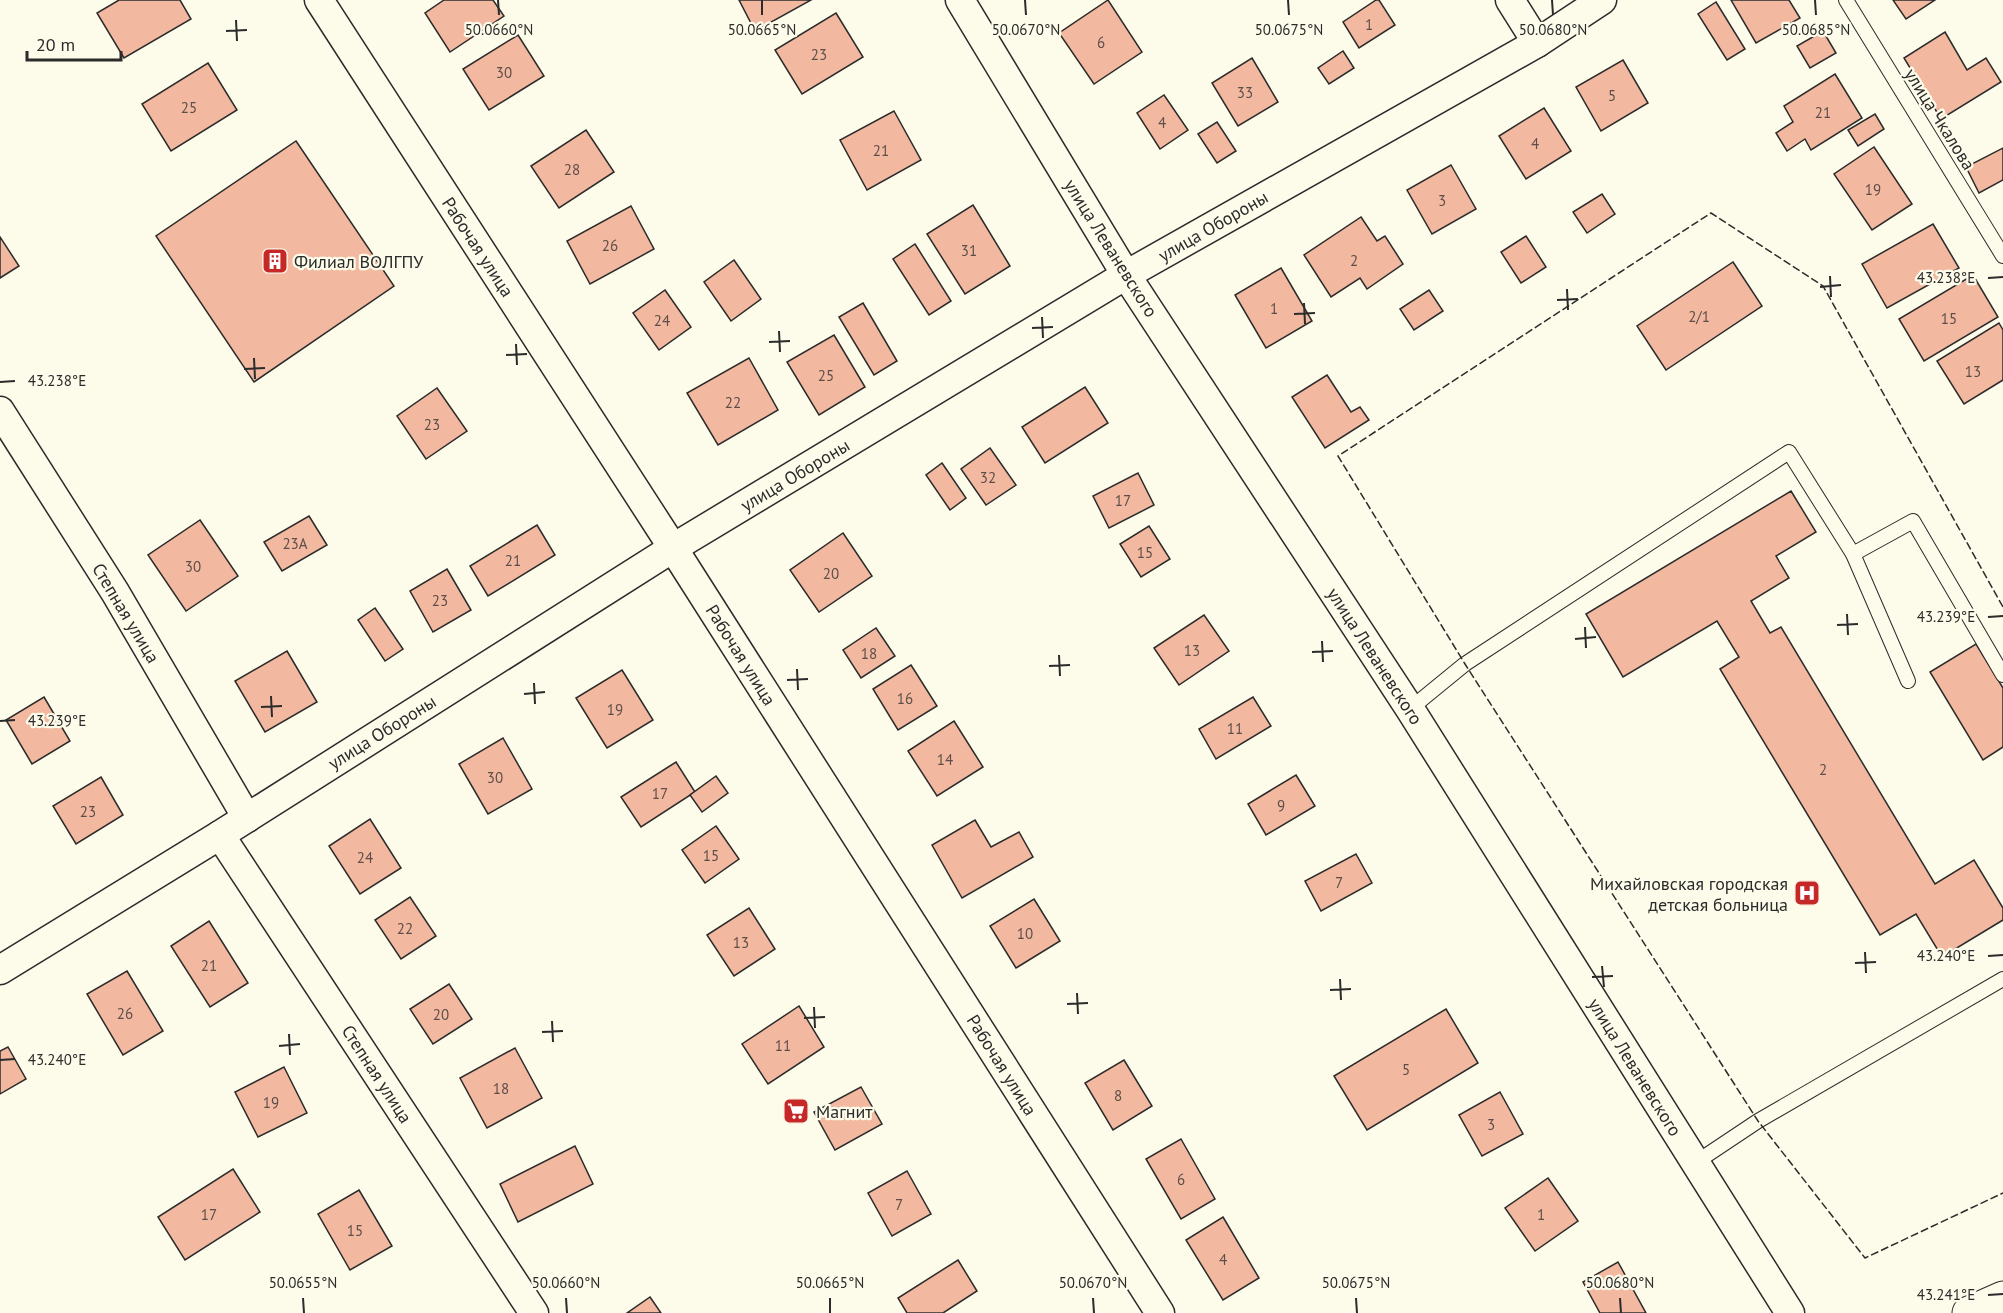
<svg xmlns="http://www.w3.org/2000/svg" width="2003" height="1313" viewBox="0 0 2003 1313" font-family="'PT Sans',sans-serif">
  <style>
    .building { fill: #f2b8a0; stroke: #2b2b2b; stroke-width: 1.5 }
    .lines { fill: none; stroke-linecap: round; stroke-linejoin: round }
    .lane-casing { stroke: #2b2b2b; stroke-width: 16 }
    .street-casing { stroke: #2b2b2b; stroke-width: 31 }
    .secondary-casing { stroke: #2b2b2b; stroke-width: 35 }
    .lane { stroke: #fdfbea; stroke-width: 14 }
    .street { stroke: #fdfbea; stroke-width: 28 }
    .secondary { stroke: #fdfbea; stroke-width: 33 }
    .fence { stroke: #2b2b2b; stroke-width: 1.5; stroke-dasharray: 8 3; stroke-linecap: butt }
    .ticks { fill: none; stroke: #2b2b2b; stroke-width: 2 }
    .labels { text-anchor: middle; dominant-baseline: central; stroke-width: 4.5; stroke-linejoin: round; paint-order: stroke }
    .number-label { font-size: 15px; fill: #5d4e48 }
    .street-label { font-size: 18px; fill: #2b2b2b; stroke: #fdfbea }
    .poi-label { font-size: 18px; fill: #2b2b2b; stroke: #fdfbea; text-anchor: start }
    .ticks-label { font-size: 15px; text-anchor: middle; fill: #2b2b2b; stroke: #fdfbea; stroke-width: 4.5; stroke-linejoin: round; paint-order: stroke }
  </style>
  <rect width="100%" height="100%" fill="#fdfbea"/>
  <g class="building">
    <polygon points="119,0 180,0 191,19 124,58 97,13"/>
    <polygon points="444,0 493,0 504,16 450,52 425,13"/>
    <polygon points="739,0 811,0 755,31"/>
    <polygon points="1108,0 1142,52 1094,84 1059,33"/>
    <polygon points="1376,0 1379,0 1395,25 1359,48 1343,22"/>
    <polygon points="1731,0 1789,0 1800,18 1756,43"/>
    <polygon points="1893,0 1935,0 1906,19"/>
    <polygon points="1716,2 1745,49 1727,60 1698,14"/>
    <polygon points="836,13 863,57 802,94 775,50"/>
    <polygon points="1823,31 1836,53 1810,68 1797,46"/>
    <polygon points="1945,32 1967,70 1986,58 2001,82 1941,119 1904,58"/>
    <polygon points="518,35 544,76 489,110 463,69"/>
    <polygon points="1343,51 1354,68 1329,84 1318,68"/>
    <polygon points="1252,58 1278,102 1238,126 1212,83"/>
    <polygon points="1623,60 1648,103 1601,131 1576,87"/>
    <polygon points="208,63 237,110 171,151 142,104"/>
    <polygon points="1835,74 1862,118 1811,150 1805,139 1787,151 1776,133 1793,122 1784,106"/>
    <polygon points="1164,95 1188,130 1160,149 1137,113"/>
    <polygon points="1544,108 1571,151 1526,179 1499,136"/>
    <polygon points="894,111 921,160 867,190 840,140"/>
    <polygon points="1875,114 1884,129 1858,146 1848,130"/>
    <polygon points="1217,122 1236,151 1217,163 1198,134"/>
    <polygon points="586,130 614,172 559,208 531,166"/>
    <polygon points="296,141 394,286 254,382 156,236"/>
    <polygon points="1874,147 1912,204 1872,230 1834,174"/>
    <polygon points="2003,148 2003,180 1979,193 1966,167"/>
    <polygon points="1451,165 1476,209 1432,234 1407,190"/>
    <polygon points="1602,194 1615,214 1587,233 1573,212"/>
    <polygon points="973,205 1010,266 965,294 927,234"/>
    <polygon points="631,206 654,249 590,284 567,241"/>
    <polygon points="1361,217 1377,241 1385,236 1403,264 1367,289 1360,278 1331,297 1304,255"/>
    <polygon points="1933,224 1959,268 1887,308 1862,264"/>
    <polygon points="1526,236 1546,267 1521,283 1501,252"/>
    <polygon points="0,237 19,266 0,278"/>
    <polygon points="915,244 951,301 929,315 893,259"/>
    <polygon points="734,260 761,299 731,321 704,282"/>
    <polygon points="1733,262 1762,306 1666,370 1637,326"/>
    <polygon points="1281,268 1312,321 1266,348 1235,295"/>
    <polygon points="1973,275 1998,317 1924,361 1899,319"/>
    <polygon points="665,290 691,327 659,350 633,313"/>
    <polygon points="1429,290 1443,311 1414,330 1400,309"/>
    <polygon points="863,303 897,361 874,375 839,317"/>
    <polygon points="1999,323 2003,330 2003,380 1964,404 1937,361"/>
    <polygon points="834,335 865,387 819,415 787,362"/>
    <polygon points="749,358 778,410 718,445 687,393"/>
    <polygon points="1327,375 1351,412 1360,407 1369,420 1325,448 1292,397"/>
    <polygon points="1085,387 1108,423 1045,463 1022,427"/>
    <polygon points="437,388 467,431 426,459 397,416"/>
    <polygon points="990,448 1016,485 986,505 961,469"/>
    <polygon points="942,463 966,498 950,510 926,475"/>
    <polygon points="1138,473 1154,505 1109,528 1093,496"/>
    <polygon points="1791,491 1816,532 1776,556 1789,578 1751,601 1770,633 1781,627 1935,884 1974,860 2003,908 2003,920 1942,957 1916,914 1880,935 1720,669 1739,657 1717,621 1623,677 1586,614"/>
    <polygon points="309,516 327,545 282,571 264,542"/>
    <polygon points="200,520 238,576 186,611 148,555"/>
    <polygon points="537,525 555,555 488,596 470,566"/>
    <polygon points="1149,526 1170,559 1141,577 1120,544"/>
    <polygon points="843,533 872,576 819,612 790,570"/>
    <polygon points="447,569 471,610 433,632 410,591"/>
    <polygon points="375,608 403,649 385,661 358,620"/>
    <polygon points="1204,615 1229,651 1179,685 1154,648"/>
    <polygon points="876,628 895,656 861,678 843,650"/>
    <polygon points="1976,644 2003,688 2003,747 1983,760 1930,672"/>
    <polygon points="287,651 317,702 265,732 235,681"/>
    <polygon points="911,665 937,706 898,730 873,689"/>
    <polygon points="622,670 653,720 607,748 576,698"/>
    <polygon points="44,697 70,741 32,764 6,720"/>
    <polygon points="1253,697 1271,726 1216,759 1199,729"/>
    <polygon points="954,721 983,767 937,796 908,751"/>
    <polygon points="503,738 532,789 488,814 459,764"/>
    <polygon points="676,762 695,792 641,827 621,797"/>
    <polygon points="1296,775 1315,806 1266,835 1248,804"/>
    <polygon points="716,776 728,793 702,812 690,795"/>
    <polygon points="101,777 123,815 76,844 53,806"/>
    <polygon points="370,819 401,868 360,894 329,846"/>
    <polygon points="975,820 991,847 1019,832 1033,857 962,898 932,845"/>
    <polygon points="716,826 739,859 705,883 682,850"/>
    <polygon points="1356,854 1372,883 1321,911 1305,881"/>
    <polygon points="410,897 436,936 401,959 375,920"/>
    <polygon points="1034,899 1060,941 1016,968 990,926"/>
    <polygon points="749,908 775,949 734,976 707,935"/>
    <polygon points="209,921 248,983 210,1007 171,946"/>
    <polygon points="127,971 163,1031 123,1055 87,994"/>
    <polygon points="449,984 472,1019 433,1044 410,1009"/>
    <polygon points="799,1006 824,1047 768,1084 742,1044"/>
    <polygon points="1446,1009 1478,1063 1367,1130 1334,1076"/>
    <polygon points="8,1047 26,1079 0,1094 0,1051"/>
    <polygon points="515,1048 542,1098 487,1128 460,1078"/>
    <polygon points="1124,1060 1152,1106 1113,1130 1085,1083"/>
    <polygon points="284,1067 307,1113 258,1137 235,1092"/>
    <polygon points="861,1087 882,1124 835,1150 814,1112"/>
    <polygon points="1500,1092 1523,1134 1482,1156 1459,1115"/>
    <polygon points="1181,1139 1215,1199 1181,1219 1146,1159"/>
    <polygon points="575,1146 593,1184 518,1222 500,1184"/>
    <polygon points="233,1169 260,1212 185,1260 158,1217"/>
    <polygon points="907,1171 931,1214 892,1236 868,1193"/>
    <polygon points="1548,1178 1578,1221 1535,1251 1505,1208"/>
    <polygon points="359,1190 392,1246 350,1270 318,1214"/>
    <polygon points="1223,1217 1259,1278 1223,1300 1186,1240"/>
    <polygon points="958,1260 977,1291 943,1313 907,1313 898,1298"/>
    <polygon points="1618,1262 1646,1313 1600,1313 1583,1282"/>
    <polygon points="650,1297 661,1313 627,1313"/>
  </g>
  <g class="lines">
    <g class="lane-casing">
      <g id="lane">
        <polyline points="1846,0 2003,256"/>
        <polyline points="1853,554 1908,681"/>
        <polyline points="1410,709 1465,664 1789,452 1853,554 1913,521 2003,675"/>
        <polyline points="1695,1163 1758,1121 2003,979"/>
      </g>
    </g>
    <g class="street-casing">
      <g id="street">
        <polyline points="319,0 673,548 1160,1313"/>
        <polyline points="960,0 1126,275 1410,709 1790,1313"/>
        <polyline points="1510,0 1537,43"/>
        <polyline points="0,411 115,592 247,818"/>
        <polyline points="220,835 534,1313"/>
        <polyline points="0,970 220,835 673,548 1126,275 1537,43 1602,0"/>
      </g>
    </g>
    <g class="secondary-casing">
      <polyline id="secondary" points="1969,1313 2003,1298"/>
    </g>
    <use href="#lane" class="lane"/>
    <use href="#street" class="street"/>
    <use href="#secondary" class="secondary"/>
    <polyline class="fence" points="2003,607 1823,286 1711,213 1338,456 1465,664 1758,1121 1865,1258 2003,1193"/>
  </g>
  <path class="ticks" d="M498 0 499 15M762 0V15M1025 0 1026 15M1288 0 1289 15M1552 0 1553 15M1815 0 1816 15M236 20 237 41M226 31 247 30M1830 276 1831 297M1988 278 2003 277M1820 287 1841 285M1567 289 1568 310M1557 300 1578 299M1304 303 1305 324M1294 314 1315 313M1042 317 1043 338M1032 328 1053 327M779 331 780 352M769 342 790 341M516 344 517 365M506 355 527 354M254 358 255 379M244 369 265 368M0 382 15 381M1847 614 1848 635M1988 617 2003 616M1837 625 1858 624M1585 627 1586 648M1575 639 1596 637M1322 641 1323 662M1312 652 1333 651M1059 655 1060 676M1049 666 1070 665M797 669 798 690M787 680 808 679M534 683 535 704M524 694 545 692M271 696 272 717M261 707 282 706M0 721 15 720M1865 952 1866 973M1988 956 2003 955M1855 963 1876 962M1602 966 1604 987M1592 977 1613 976M1340 979 1341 1000M1330 990 1351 989M1077 993 1078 1014M1067 1004 1088 1003M814 1007 815 1028M804 1018 825 1017M552 1021 553 1042M542 1032 563 1031M289 1034 290 1055M279 1046 300 1044M0 1060 15 1059M1988 1295 2003 1294M303 1298 304 1313M566 1298 567 1313M830 1298V1313M1093 1298 1094 1313M1356 1298 1357 1313M1620 1298 1621 1313"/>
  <defs>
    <g id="building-square" transform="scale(1.35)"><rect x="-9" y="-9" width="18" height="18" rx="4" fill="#c62828" stroke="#fdfbea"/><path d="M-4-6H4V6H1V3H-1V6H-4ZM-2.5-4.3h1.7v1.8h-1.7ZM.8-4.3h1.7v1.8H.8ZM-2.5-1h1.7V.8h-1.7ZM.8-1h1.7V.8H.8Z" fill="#fff"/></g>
    <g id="hospital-square" transform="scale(1.35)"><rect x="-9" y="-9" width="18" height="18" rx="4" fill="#c62828" stroke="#fdfbea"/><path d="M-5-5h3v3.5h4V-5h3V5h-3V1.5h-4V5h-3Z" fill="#fff"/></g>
    <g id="supermarket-square" transform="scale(1.35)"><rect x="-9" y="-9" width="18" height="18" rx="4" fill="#c62828" stroke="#fdfbea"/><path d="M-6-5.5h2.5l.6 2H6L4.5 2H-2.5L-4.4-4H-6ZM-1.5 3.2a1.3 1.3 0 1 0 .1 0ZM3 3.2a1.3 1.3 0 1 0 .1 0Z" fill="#fff"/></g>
  </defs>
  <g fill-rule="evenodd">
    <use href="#building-square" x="275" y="261"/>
    <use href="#hospital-square" x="1807" y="893"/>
    <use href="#supermarket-square" x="796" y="1111"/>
  </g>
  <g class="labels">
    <g class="number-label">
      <text x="1369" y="24">1</text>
      <text x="1101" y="42">6</text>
      <text x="819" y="54">23</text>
      <text x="504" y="72">30</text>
      <text x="1245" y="92">33</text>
      <text x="1612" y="95">5</text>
      <text x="189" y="107">25</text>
      <text x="1823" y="112">21</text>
      <text x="1162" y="122">4</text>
      <text x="1535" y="143">4</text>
      <text x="881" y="150">21</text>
      <text x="572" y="169">28</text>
      <text x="1873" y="189">19</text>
      <text x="1442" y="200">3</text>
      <text x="610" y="245">26</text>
      <text x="969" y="250">31</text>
      <text x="1354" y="260">2</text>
      <text x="1274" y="308">1</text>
      <text x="1699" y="316">2/1</text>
      <text x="1949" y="318">15</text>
      <text x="662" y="320">24</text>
      <text x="1973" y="371">13</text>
      <text x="826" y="375">25</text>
      <text x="733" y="402">22</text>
      <text x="432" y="424">23</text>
      <text x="988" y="477">32</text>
      <text x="1123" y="500">17</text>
      <text x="295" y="543">23А</text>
      <text x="1145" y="552">15</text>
      <text x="513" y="560">21</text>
      <text x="193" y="566">30</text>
      <text x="831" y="573">20</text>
      <text x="440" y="600">23</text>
      <text x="1192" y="650">13</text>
      <text x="869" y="653">18</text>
      <text x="905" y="698">16</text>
      <text x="615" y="709">19</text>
      <text x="1235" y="728">11</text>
      <text x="945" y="759">14</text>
      <text x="1823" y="769">2</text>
      <text x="495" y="777">30</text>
      <text x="660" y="793">17</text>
      <text x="1281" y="805">9</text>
      <text x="88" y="811">23</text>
      <text x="711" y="855">15</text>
      <text x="365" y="857">24</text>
      <text x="1339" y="882">7</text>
      <text x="405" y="928">22</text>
      <text x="1025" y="933">10</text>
      <text x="741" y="942">13</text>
      <text x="209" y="965">21</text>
      <text x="125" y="1013">26</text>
      <text x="441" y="1014">20</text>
      <text x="783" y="1045">11</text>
      <text x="1406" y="1069">5</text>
      <text x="501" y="1088">18</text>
      <text x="1118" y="1095">8</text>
      <text x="271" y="1102">19</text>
      <text x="1491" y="1124">3</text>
      <text x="1181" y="1179">6</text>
      <text x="899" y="1204">7</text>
      <text x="209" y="1214">17</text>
      <text x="1541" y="1214">1</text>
      <text x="355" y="1230">15</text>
      <text x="1223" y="1259">4</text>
    </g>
    <g class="street-label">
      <text transform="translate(1940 119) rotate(58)">улица Чкалова</text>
      <text transform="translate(1213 226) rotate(-30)">улица Обороны</text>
      <text transform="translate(478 247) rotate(57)">Рабочая улица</text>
      <text transform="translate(1111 248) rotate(58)">улица Леваневского</text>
      <text transform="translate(795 475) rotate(-31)">улица Обороны</text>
      <text transform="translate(126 613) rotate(59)">Степная улица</text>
      <text transform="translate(741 655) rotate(58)">Рабочая улица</text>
      <text transform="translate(1375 656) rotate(57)">улица Леваневского</text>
      <text transform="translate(382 732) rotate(-32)">улица Обороны</text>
      <text transform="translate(1002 1065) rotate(58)">Рабочая улица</text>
      <text transform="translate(1635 1067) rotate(58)">улица Леваневского</text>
      <text transform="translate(377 1074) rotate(57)">Степная улица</text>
    </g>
    <g class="poi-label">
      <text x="294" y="261">Филиал ВОЛГПУ</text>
      <text x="1788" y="883" text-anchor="end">Михайловская городская<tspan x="1788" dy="21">детская больница</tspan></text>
      <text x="816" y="1111">Магнит</text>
    </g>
  </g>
  <g class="ticks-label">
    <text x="499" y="35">50.0660°N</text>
    <text x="762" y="35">50.0665°N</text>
    <text x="1026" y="35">50.0670°N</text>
    <text x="1289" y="35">50.0675°N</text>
    <text x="1553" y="35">50.0680°N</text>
    <text x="1816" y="35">50.0685°N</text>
    <text x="1946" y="283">43.238°E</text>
    <text x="57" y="386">43.238°E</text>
    <text x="1946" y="622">43.239°E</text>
    <text x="57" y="726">43.239°E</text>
    <text x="1946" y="961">43.240°E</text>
    <text x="57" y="1065">43.240°E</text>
    <text x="303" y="1288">50.0655°N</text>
    <text x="566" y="1288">50.0660°N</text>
    <text x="830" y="1288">50.0665°N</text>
    <text x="1093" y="1288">50.0670°N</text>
    <text x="1356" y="1288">50.0675°N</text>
    <text x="1620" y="1288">50.0680°N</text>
    <text x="1946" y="1300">43.241°E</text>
  </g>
  <path d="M27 51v9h94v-9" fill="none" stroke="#2b2b2b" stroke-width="3"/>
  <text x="36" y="51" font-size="18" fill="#2b2b2b" stroke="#fdfbea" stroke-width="4.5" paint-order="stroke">20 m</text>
</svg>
